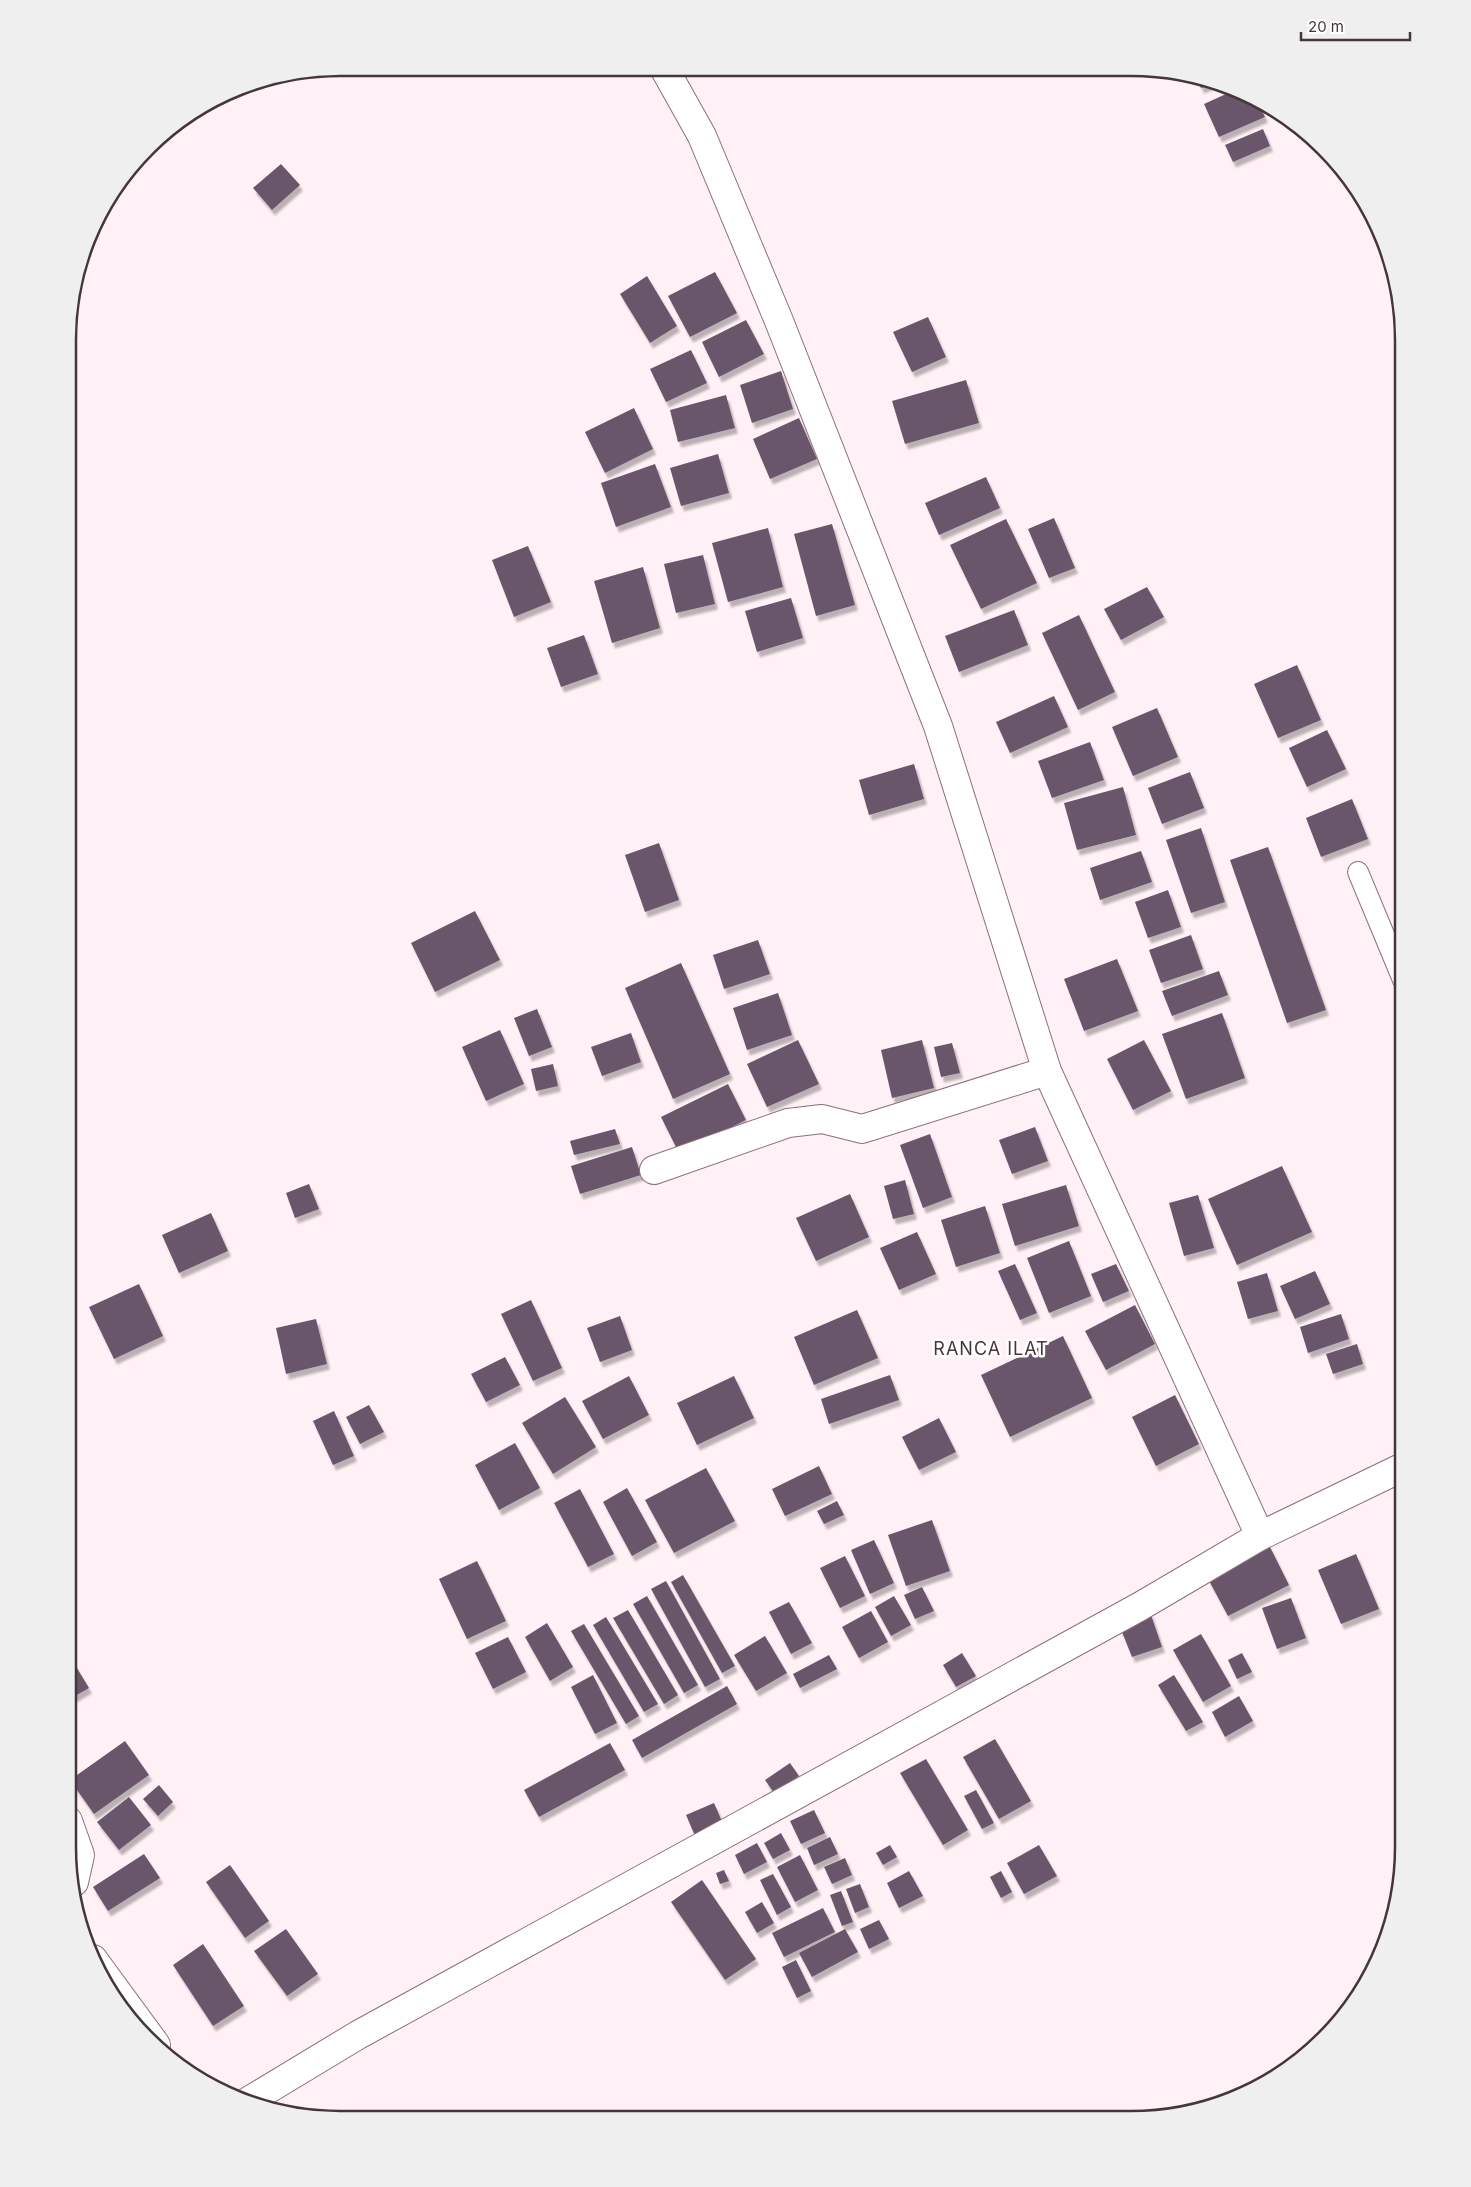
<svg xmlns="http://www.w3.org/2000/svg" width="1471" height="2187" viewBox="0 0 1471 2187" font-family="Inter,sans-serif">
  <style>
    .building { fill: #69566b; filter: url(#shadow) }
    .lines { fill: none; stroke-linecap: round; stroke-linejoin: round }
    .lane-casing { stroke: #8d6f7a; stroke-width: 22 }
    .street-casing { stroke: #8d6f7a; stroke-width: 30 }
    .secondary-casing { stroke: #8d6f7a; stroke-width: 30 }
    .lane { stroke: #fff; stroke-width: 20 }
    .street { stroke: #fff; stroke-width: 28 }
    .secondary { stroke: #fff; stroke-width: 28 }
    .labels { text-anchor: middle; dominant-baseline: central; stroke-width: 5; stroke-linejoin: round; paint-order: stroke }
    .quarter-label { font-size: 18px; letter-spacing: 1px; fill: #44373c; stroke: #fff }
    .rim { fill: none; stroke: #44373c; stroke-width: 2.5 }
  </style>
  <defs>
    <filter id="shadow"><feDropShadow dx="3" dy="5.5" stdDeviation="1" flood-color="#0004"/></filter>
  </defs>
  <rect width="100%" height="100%" fill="#fff1f6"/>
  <g class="building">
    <polygon points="1197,78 1215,83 1201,88"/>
    <polygon points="1237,89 1257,101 1265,117 1219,137 1204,104"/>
    <polygon points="1263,129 1270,146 1233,162 1225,145"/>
    <polygon points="281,164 300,185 272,210 253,188"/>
    <polygon points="715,272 737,313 690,337 668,296"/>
    <polygon points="647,276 677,326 650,343 620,294"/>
    <polygon points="928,317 946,357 912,372 893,332"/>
    <polygon points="746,320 764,354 719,377 702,342"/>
    <polygon points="691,350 707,383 666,402 650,369"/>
    <polygon points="781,371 793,409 752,423 740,385"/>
    <polygon points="966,380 979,423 905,444 892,401"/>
    <polygon points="726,395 735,428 678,442 670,410"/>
    <polygon points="634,408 653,449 605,473 585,432"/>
    <polygon points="799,418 817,459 770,479 753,439"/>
    <polygon points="718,454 729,493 681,506 670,468"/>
    <polygon points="655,464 671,507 616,527 601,483"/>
    <polygon points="986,477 1000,508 939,535 925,503"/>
    <polygon points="1054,518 1075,568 1049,578 1028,529"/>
    <polygon points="1006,519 1037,583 981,609 950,545"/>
    <polygon points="832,524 855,605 816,616 794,534"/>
    <polygon points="768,528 783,587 728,602 712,543"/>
    <polygon points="528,546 551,602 514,617 492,560"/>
    <polygon points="703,555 715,604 676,613 664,564"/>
    <polygon points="643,567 660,628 612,643 594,581"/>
    <polygon points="1147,587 1164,617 1121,640 1104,609"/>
    <polygon points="791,598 803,638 757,652 745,611"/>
    <polygon points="1014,610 1028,645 959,672 945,636"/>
    <polygon points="1079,615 1115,692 1078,710 1042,633"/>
    <polygon points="584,635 598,674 561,687 547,648"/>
    <polygon points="1297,665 1321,720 1278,738 1254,684"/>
    <polygon points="1054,696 1068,727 1010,753 996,722"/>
    <polygon points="1157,708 1178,757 1133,776 1112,727"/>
    <polygon points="1327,730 1346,769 1307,787 1289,748"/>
    <polygon points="1090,742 1104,780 1052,798 1038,761"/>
    <polygon points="914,764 924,799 869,815 859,780"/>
    <polygon points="1190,772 1204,808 1162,824 1148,788"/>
    <polygon points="1123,787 1136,835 1077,850 1064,803"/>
    <polygon points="1352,799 1368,839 1321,857 1306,818"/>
    <polygon points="1201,828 1225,902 1191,913 1166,840"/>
    <polygon points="659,843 679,900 645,912 625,855"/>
    <polygon points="1268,847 1326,1010 1287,1023 1230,860"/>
    <polygon points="1141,851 1152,882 1100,900 1090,868"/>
    <polygon points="1168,890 1181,927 1148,938 1135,902"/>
    <polygon points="475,911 500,960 435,992 411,943"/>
    <polygon points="1191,935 1203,969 1161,983 1149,950"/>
    <polygon points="758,940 770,974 724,989 713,955"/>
    <polygon points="1117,959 1138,1011 1084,1031 1064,979"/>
    <polygon points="681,963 730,1074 673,1099 625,988"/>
    <polygon points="1219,971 1228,995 1172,1016 1162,991"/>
    <polygon points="778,993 792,1035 747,1050 733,1008"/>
    <polygon points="537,1009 552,1047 529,1056 514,1018"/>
    <polygon points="1222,1013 1245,1078 1186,1099 1162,1034"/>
    <polygon points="500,1030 524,1084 486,1101 462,1047"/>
    <polygon points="631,1033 641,1062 602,1076 591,1047"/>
    <polygon points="798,1040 819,1084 767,1107 747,1064"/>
    <polygon points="922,1040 934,1088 892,1098 881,1050"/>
    <polygon points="1144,1040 1171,1091 1133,1110 1107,1059"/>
    <polygon points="952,1043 960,1073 941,1077 934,1047"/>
    <polygon points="553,1064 558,1086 536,1091 531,1069"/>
    <polygon points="728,1084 746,1120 679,1153 661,1117"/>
    <polygon points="1035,1127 1048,1161 1012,1174 999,1140"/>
    <polygon points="615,1129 620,1144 574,1155 570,1141"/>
    <polygon points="930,1134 952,1197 923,1208 900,1145"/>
    <polygon points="632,1147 641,1175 580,1194 571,1166"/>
    <polygon points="1282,1166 1312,1232 1237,1265 1208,1199"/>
    <polygon points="905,1180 914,1214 893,1219 884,1186"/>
    <polygon points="309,1184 319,1209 295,1218 286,1193"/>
    <polygon points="1066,1185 1079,1226 1015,1246 1002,1204"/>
    <polygon points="850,1194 869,1237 816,1261 796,1218"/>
    <polygon points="1198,1195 1214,1248 1184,1256 1169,1203"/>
    <polygon points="985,1206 1000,1253 956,1267 941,1220"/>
    <polygon points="211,1213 228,1251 179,1273 162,1235"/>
    <polygon points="917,1232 936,1274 899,1290 880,1248"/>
    <polygon points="1069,1241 1091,1296 1049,1313 1027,1258"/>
    <polygon points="1015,1264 1037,1313 1020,1320 998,1271"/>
    <polygon points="1116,1264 1129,1291 1103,1302 1091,1274"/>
    <polygon points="1315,1271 1330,1304 1295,1319 1280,1286"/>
    <polygon points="1267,1273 1278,1311 1248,1319 1237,1282"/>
    <polygon points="139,1284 163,1336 114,1359 89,1307"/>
    <polygon points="531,1300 562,1368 533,1381 501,1314"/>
    <polygon points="1135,1305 1155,1344 1106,1370 1085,1331"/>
    <polygon points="857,1310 878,1358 814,1385 794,1337"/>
    <polygon points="1341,1314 1349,1339 1308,1353 1300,1327"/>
    <polygon points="620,1316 632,1350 600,1362 587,1328"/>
    <polygon points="316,1319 327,1364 286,1374 276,1328"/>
    <polygon points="1063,1336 1092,1398 1010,1437 981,1375"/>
    <polygon points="1357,1344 1363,1364 1333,1374 1326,1354"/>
    <polygon points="505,1357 520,1385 486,1402 471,1374"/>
    <polygon points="890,1375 899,1400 829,1424 821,1399"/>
    <polygon points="629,1376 649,1415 603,1439 582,1401"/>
    <polygon points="734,1376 754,1418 697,1445 677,1403"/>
    <polygon points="1175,1395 1199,1444 1156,1466 1132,1417"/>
    <polygon points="565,1397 596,1447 553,1474 522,1423"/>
    <polygon points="369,1405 384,1432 360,1444 346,1417"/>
    <polygon points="334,1411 354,1456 333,1465 313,1421"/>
    <polygon points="939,1418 956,1452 919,1470 902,1437"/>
    <polygon points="515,1443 540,1488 499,1510 475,1465"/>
    <polygon points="819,1466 832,1494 785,1516 772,1489"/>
    <polygon points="706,1468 735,1521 674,1553 645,1500"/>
    <polygon points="627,1488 657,1542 632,1556 603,1502"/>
    <polygon points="580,1489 614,1554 588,1567 554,1503"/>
    <polygon points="837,1501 844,1515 824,1524 817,1511"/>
    <polygon points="932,1520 950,1571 906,1586 888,1535"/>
    <polygon points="874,1540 894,1583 870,1594 851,1550"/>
    <polygon points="1269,1545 1289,1585 1228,1616 1207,1577"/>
    <polygon points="1356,1554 1379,1609 1341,1624 1318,1570"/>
    <polygon points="845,1556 865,1596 840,1608 820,1568"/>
    <polygon points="477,1561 506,1621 467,1639 439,1579"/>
    <polygon points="683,1575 735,1666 722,1673 671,1582"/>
    <polygon points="666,1581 720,1679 705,1687 651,1589"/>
    <polygon points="922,1587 934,1611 915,1619 904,1595"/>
    <polygon points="647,1596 698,1685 684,1693 633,1604"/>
    <polygon points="894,1596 911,1625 891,1636 875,1607"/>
    <polygon points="1291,1598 1306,1638 1277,1649 1262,1608"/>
    <polygon points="789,1602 812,1643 791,1654 769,1612"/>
    <polygon points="628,1610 678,1695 664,1704 613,1618"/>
    <polygon points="871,1611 888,1642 859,1658 842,1627"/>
    <polygon points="1150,1612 1162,1647 1132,1657 1120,1627"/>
    <polygon points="606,1617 658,1704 644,1712 593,1625"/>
    <polygon points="547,1623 573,1667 550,1681 525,1637"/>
    <polygon points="584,1624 639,1716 626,1724 571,1631"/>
    <polygon points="1201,1634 1231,1686 1203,1702 1173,1650"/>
    <polygon points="765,1636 787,1673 756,1691 734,1655"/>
    <polygon points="508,1637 526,1672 493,1689 475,1653"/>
    <polygon points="962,1653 976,1676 956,1687 943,1665"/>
    <polygon points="1242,1653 1252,1672 1237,1679 1228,1660"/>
    <polygon points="69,1655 89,1688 68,1700 68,1656"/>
    <polygon points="829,1655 837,1669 800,1688 793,1674"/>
    <polygon points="593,1675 617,1723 595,1734 571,1687"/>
    <polygon points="1174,1675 1203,1722 1186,1731 1158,1685"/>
    <polygon points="727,1686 737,1704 642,1758 632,1740"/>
    <polygon points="1239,1696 1253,1721 1225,1737 1212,1712"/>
    <polygon points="995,1739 1031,1801 999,1819 963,1757"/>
    <polygon points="125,1741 149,1775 94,1814 70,1780"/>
    <polygon points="610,1743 625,1770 539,1817 524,1790"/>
    <polygon points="926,1759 968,1830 943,1845 900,1773"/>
    <polygon points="790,1763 799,1776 774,1793 765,1780"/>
    <polygon points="159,1785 173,1802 158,1816 143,1799"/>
    <polygon points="976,1790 994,1823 982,1829 964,1796"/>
    <polygon points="129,1797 151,1825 119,1850 97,1822"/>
    <polygon points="714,1803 724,1826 696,1838 686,1815"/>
    <polygon points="814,1810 825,1833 801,1844 790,1821"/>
    <polygon points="781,1833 790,1850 773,1859 764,1843"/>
    <polygon points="830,1837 838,1854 814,1865 807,1848"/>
    <polygon points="757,1843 767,1862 744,1874 735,1855"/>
    <polygon points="890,1845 897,1857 883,1865 876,1853"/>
    <polygon points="1039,1845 1057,1876 1024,1894 1007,1863"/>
    <polygon points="144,1854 160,1878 108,1911 93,1887"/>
    <polygon points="800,1855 818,1890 795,1902 777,1867"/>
    <polygon points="845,1858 852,1875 832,1884 824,1867"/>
    <polygon points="230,1865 269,1921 245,1938 206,1882"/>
    <polygon points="724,1870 729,1881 720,1884 716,1873"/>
    <polygon points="909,1871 923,1896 899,1908 887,1883"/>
    <polygon points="1001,1871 1012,1892 1001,1898 990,1877"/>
    <polygon points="773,1874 791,1907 777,1915 760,1880"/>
    <polygon points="702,1880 756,1959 725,1980 671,1902"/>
    <polygon points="860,1884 869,1907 855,1913 846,1889"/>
    <polygon points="841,1891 853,1922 842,1926 830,1895"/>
    <polygon points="762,1902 774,1923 757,1933 745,1912"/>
    <polygon points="823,1908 835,1932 784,1957 772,1933"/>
    <polygon points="879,1920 889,1939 869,1949 860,1929"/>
    <polygon points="286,1929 318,1974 287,1996 254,1951"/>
    <polygon points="845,1929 858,1952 812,1977 799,1953"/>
    <polygon points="203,1944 244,2006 213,2026 173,1965"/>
    <polygon points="796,1960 811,1991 797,1998 782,1967"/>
  </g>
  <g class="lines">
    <g class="lane-casing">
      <polyline id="lane" points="1358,872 1403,980"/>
    </g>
    <g class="street-casing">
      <g id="street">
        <polyline points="664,68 702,136 779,321 938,726 1047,1071 1260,1536"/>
        <polyline points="654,1170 788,1123 822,1119 862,1129 1047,1071"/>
        <polyline points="68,1821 80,1855 74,1882"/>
        <polyline points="93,1959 156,2045"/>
      </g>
    </g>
    <g class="secondary-casing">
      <polyline id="secondary" points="247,2102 358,2035 1139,1607 1260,1536 1403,1467"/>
    </g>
    <use href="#lane" class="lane"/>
    <use href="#street" class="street"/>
    <use href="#secondary" class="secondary"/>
  </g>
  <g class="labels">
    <g class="quarter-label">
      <text x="991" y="1348">RANCA ILAT</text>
    </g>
  </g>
  <path d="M0 0H1471V2187H0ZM340 76H1131A264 264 0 0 1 1395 340V1847A264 264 0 0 1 1131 2111H340A264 264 0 0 1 76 1847V340A264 264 0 0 1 340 76Z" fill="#f0efef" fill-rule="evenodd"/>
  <path class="rim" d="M340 76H1131A264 264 0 0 1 1395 340V1847A264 264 0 0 1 1131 2111H340A264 264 0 0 1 76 1847V340A264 264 0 0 1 340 76Z"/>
  <path d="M1301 32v8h109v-8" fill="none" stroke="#44373c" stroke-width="2.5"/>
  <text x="1308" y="32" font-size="15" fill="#44373c" stroke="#ffffff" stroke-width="4" paint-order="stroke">20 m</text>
</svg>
